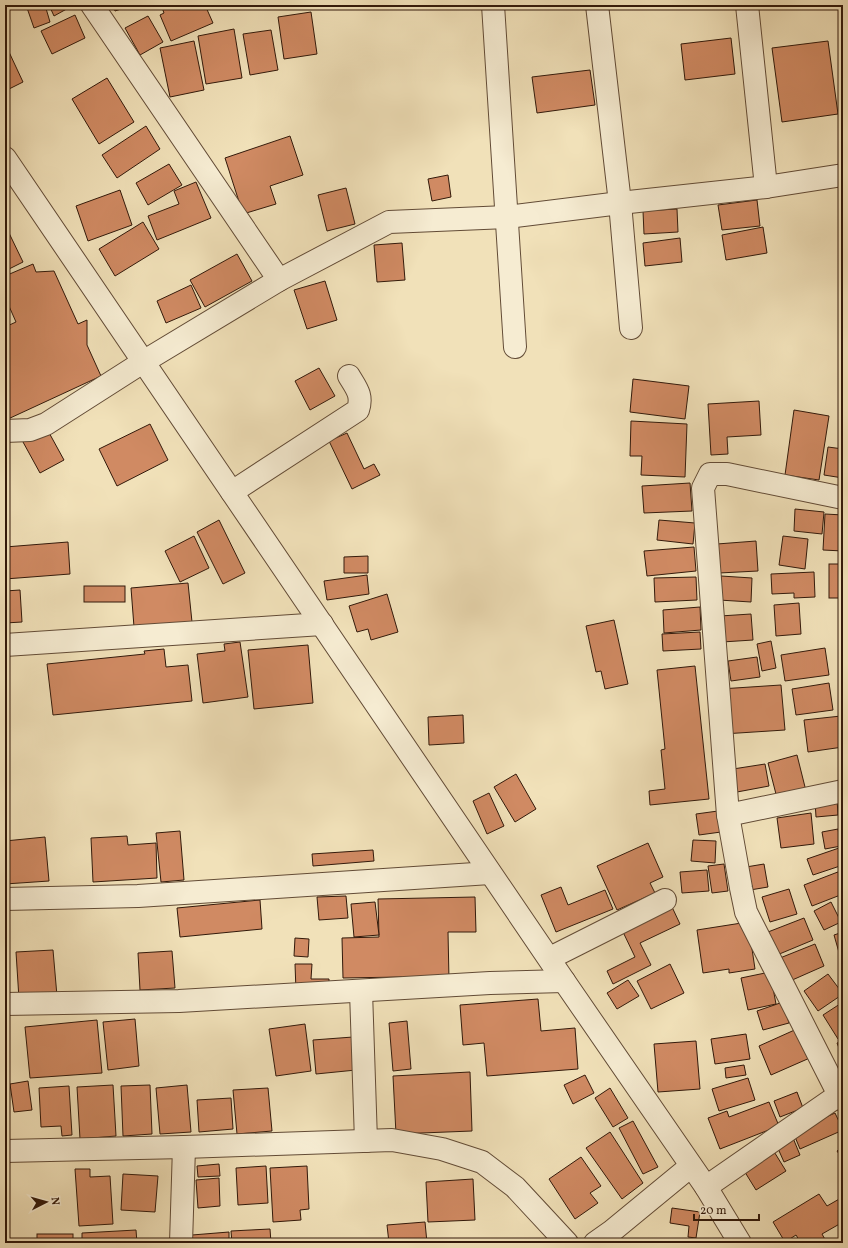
<svg xmlns="http://www.w3.org/2000/svg" width="848" height="1248" viewBox="0 0 848 1248" font-family="Vollkorn,serif">
  <style>
    .building { fill: #d08a63; stroke: #32190a }
    .lines { fill: none; stroke-linecap: round; stroke-linejoin: round }
    .minor-casing { stroke: #624b36; stroke-width: 24 }
    .minor { stroke: #f6ecd2; stroke-width: 22 }
  </style>
  <rect width="100%" height="100%" fill="#f1e1b9"/>
  <filter id="stains"><feTurbulence type="fractalNoise" baseFrequency=".005" numOctaves="4"/><feColorMatrix values="0 0 0 0 .2 0 0 0 0 .09 0 0 0 0 .02 0 0 0 .5 -.17"/></filter>
  <radialGradient id="worn" r=".72"><stop offset=".6" stop-color="#630" stop-opacity="0"/><stop offset="1" stop-color="#630" stop-opacity=".3"/></radialGradient>
  <g class="building">
    <polygon points="26,5 45,5 50,22 34,28"/>
    <polygon points="49,5 71,5 72,6 54,16"/>
    <polygon points="113,5 133,5 115,11"/>
    <polygon points="161,5 205,5 213,23 171,41 160,15 164,13"/>
    <polygon points="311,12 317,54 284,59 278,17"/>
    <polygon points="75,15 85,38 52,54 41,31"/>
    <polygon points="148,16 163,42 140,55 125,28"/>
    <polygon points="234,29 242,78 206,84 198,36"/>
    <polygon points="271,30 278,70 250,75 243,34"/>
    <polygon points="731,38 735,74 685,80 681,44"/>
    <polygon points="194,41 204,90 170,97 160,48"/>
    <polygon points="828,41 838,114 782,122 772,48"/>
    <polygon points="9,52 23,82 5,91 5,54"/>
    <polygon points="590,70 595,105 537,113 532,77"/>
    <polygon points="107,78 134,122 99,144 72,99"/>
    <polygon points="146,126 160,149 117,178 102,155"/>
    <polygon points="290,136 303,175 270,186 276,204 243,214 225,158"/>
    <polygon points="169,164 182,185 148,205 136,183"/>
    <polygon points="448,175 451,197 432,201 428,179"/>
    <polygon points="196,182 211,218 157,240 148,216 179,204 174,191"/>
    <polygon points="346,188 355,224 327,231 318,195"/>
    <polygon points="120,190 132,225 88,241 76,206"/>
    <polygon points="757,200 760,226 722,230 718,205"/>
    <polygon points="677,209 678,232 644,234 643,211"/>
    <polygon points="143,222 159,249 115,276 99,249"/>
    <polygon points="763,227 767,253 726,260 722,235"/>
    <polygon points="9,233 23,262 5,271 5,235"/>
    <polygon points="680,238 682,262 645,266 643,243"/>
    <polygon points="402,243 405,280 377,282 374,245"/>
    <polygon points="237,254 252,281 205,307 190,280"/>
    <polygon points="33,264 36,272 54,271 78,324 87,320 87,345 101,376 8,419 5,413 5,327 16,322 5,297 5,276"/>
    <polygon points="325,281 337,320 307,329 294,290"/>
    <polygon points="191,285 201,308 166,323 157,301"/>
    <polygon points="319,368 335,396 310,410 295,381"/>
    <polygon points="633,379 689,386 685,419 630,412"/>
    <polygon points="759,401 761,435 727,437 728,454 711,455 708,404"/>
    <polygon points="794,410 829,416 819,480 785,475"/>
    <polygon points="631,421 687,424 685,477 641,475 642,456 630,456"/>
    <polygon points="150,424 168,460 117,486 99,449"/>
    <polygon points="47,429 64,460 40,473 23,442"/>
    <polygon points="347,433 364,469 374,464 380,475 352,489 329,441"/>
    <polygon points="828,447 843,449 843,478 824,475"/>
    <polygon points="690,483 692,511 644,513 642,486"/>
    <polygon points="795,509 824,512 822,534 794,531"/>
    <polygon points="825,514 843,515 843,551 823,550"/>
    <polygon points="219,520 245,573 223,584 197,532"/>
    <polygon points="659,520 695,523 693,544 657,540"/>
    <polygon points="194,536 209,568 180,582 165,551"/>
    <polygon points="783,536 808,539 805,569 779,565"/>
    <polygon points="756,541 758,571 719,573 717,544"/>
    <polygon points="68,542 70,574 5,579 5,547"/>
    <polygon points="694,547 696,571 647,576 644,551"/>
    <polygon points="368,556 368,573 344,573 344,557"/>
    <rect x="829" y="564" width="14" height="34"/>
    <polygon points="814,572 815,597 794,598 794,593 772,594 771,574"/>
    <polygon points="367,575 369,594 327,600 324,581"/>
    <polygon points="721,576 752,578 751,602 719,600"/>
    <polygon points="696,577 697,600 655,602 654,578"/>
    <polygon points="188,583 192,622 134,627 131,588"/>
    <rect x="84" y="586" width="41" height="16"/>
    <polygon points="20,590 22,622 5,623 5,591"/>
    <polygon points="387,594 398,632 371,640 368,629 357,632 349,606"/>
    <polygon points="799,603 801,634 776,636 774,605"/>
    <polygon points="700,607 701,630 664,633 663,610"/>
    <polygon points="751,614 753,640 722,642 720,616"/>
    <polygon points="614,620 628,684 605,689 601,671 596,672 586,626"/>
    <polygon points="700,632 701,649 663,651 662,634"/>
    <polygon points="771,641 776,668 762,671 757,644"/>
    <polygon points="240,642 248,697 203,703 197,654 225,651 224,644"/>
    <polygon points="308,645 313,703 254,709 248,650"/>
    <polygon points="825,648 829,675 785,681 781,655"/>
    <polygon points="164,649 166,667 188,665 192,701 53,715 47,664 145,654 144,651"/>
    <polygon points="757,657 760,677 731,681 728,661"/>
    <polygon points="695,666 709,799 650,805 649,791 665,789 661,750 665,749 657,670"/>
    <polygon points="829,683 833,710 796,715 792,689"/>
    <polygon points="781,685 785,730 723,734 720,689"/>
    <polygon points="463,715 464,743 429,745 428,717"/>
    <polygon points="841,716 843,747 808,752 804,720"/>
    <polygon points="797,755 806,791 777,798 768,763"/>
    <polygon points="765,764 769,786 737,792 733,769"/>
    <polygon points="516,774 536,809 515,822 494,787"/>
    <polygon points="489,793 504,826 487,834 473,801"/>
    <polygon points="837,799 838,815 816,817 815,801"/>
    <polygon points="718,811 721,832 699,835 696,814"/>
    <polygon points="811,813 814,844 781,848 777,818"/>
    <polygon points="838,829 841,846 825,849 822,832"/>
    <polygon points="180,831 184,880 161,882 156,833"/>
    <polygon points="127,836 128,845 156,843 157,878 93,882 91,838"/>
    <polygon points="45,837 49,881 5,884 5,841"/>
    <polygon points="693,840 716,841 715,863 691,861"/>
    <polygon points="648,843 663,877 650,883 655,893 617,910 597,866"/>
    <polygon points="839,848 843,860 843,865 813,875 807,859"/>
    <polygon points="373,850 374,861 313,866 312,854"/>
    <polygon points="724,864 728,891 712,893 708,866"/>
    <polygon points="764,864 768,887 750,890 746,867"/>
    <polygon points="707,870 709,891 682,893 680,872"/>
    <polygon points="843,870 843,894 812,906 804,885"/>
    <polygon points="561,887 568,905 605,890 613,909 556,932 541,895"/>
    <polygon points="789,889 797,914 770,922 762,897"/>
    <polygon points="346,896 348,918 319,920 317,897"/>
    <polygon points="475,897 476,932 448,932 449,980 403,981 402,977 343,978 342,938 379,937 378,899"/>
    <polygon points="260,900 262,929 180,937 177,908"/>
    <polygon points="375,902 379,935 354,937 351,904"/>
    <polygon points="831,902 841,922 824,930 814,911"/>
    <polygon points="672,907 680,924 640,943 651,965 613,984 607,971 635,957 623,932"/>
    <polygon points="804,918 813,940 777,955 768,932"/>
    <polygon points="748,922 755,969 729,973 729,969 703,973 697,930"/>
    <polygon points="843,932 843,963 842,963 834,935"/>
    <polygon points="295,938 309,939 308,957 294,956"/>
    <polygon points="815,944 824,966 790,981 780,958"/>
    <polygon points="53,950 57,996 19,999 16,952"/>
    <polygon points="172,951 175,988 140,990 138,953"/>
    <polygon points="295,964 312,964 311,979 329,979 329,991 296,991"/>
    <polygon points="670,964 684,993 651,1009 637,981"/>
    <polygon points="770,972 776,1004 748,1010 741,978"/>
    <polygon points="828,974 843,994 818,1011 804,991"/>
    <polygon points="628,980 639,996 617,1009 607,993"/>
    <polygon points="538,999 541,1031 575,1028 578,1069 487,1076 484,1043 463,1045 460,1005"/>
    <polygon points="783,1002 789,1023 763,1030 757,1011"/>
    <polygon points="843,1002 843,1035 838,1039 823,1015"/>
    <polygon points="135,1019 139,1066 108,1070 103,1022"/>
    <polygon points="97,1020 102,1073 30,1078 25,1027"/>
    <polygon points="407,1021 411,1069 393,1071 389,1023"/>
    <polygon points="305,1024 311,1071 276,1076 269,1029"/>
    <polygon points="799,1028 812,1057 771,1075 759,1046"/>
    <polygon points="746,1034 750,1059 715,1064 711,1039"/>
    <polygon points="353,1037 356,1070 316,1074 313,1040"/>
    <polygon points="696,1041 700,1089 658,1092 654,1044"/>
    <polygon points="843,1041 843,1058 837,1043"/>
    <polygon points="744,1065 746,1075 726,1078 725,1068"/>
    <polygon points="470,1072 472,1131 396,1134 393,1076"/>
    <polygon points="585,1075 594,1093 573,1104 564,1085"/>
    <polygon points="748,1078 755,1100 719,1111 712,1089"/>
    <polygon points="28,1081 32,1110 14,1112 10,1084"/>
    <polygon points="113,1085 116,1136 80,1139 77,1087"/>
    <polygon points="150,1085 152,1134 123,1136 121,1086"/>
    <polygon points="187,1085 191,1132 160,1134 156,1088"/>
    <polygon points="69,1086 72,1135 62,1136 61,1126 41,1127 39,1088"/>
    <polygon points="268,1088 272,1131 237,1134 233,1090"/>
    <polygon points="610,1088 628,1118 613,1127 595,1098"/>
    <polygon points="797,1092 803,1108 780,1117 774,1101"/>
    <polygon points="231,1098 233,1129 199,1132 197,1100"/>
    <polygon points="769,1102 779,1126 720,1149 708,1118 727,1111 729,1117"/>
    <polygon points="835,1113 843,1130 800,1149 793,1132"/>
    <polygon points="633,1121 658,1167 643,1174 619,1128"/>
    <polygon points="610,1132 643,1183 622,1199 586,1148"/>
    <polygon points="793,1138 800,1155 784,1162 776,1144"/>
    <polygon points="843,1146 843,1160 837,1151"/>
    <polygon points="773,1150 786,1171 756,1190 743,1169"/>
    <polygon points="581,1157 601,1186 590,1193 598,1203 575,1219 549,1179"/>
    <polygon points="219,1164 220,1176 198,1177 197,1166"/>
    <polygon points="266,1166 268,1203 238,1205 236,1168"/>
    <polygon points="307,1166 309,1209 300,1210 301,1220 273,1222 270,1168"/>
    <polygon points="75,1169 90,1169 90,1177 110,1176 113,1224 79,1226"/>
    <polygon points="123,1174 158,1176 155,1212 121,1210"/>
    <polygon points="219,1178 220,1206 198,1208 196,1180"/>
    <polygon points="473,1179 475,1220 428,1222 426,1182"/>
    <polygon points="819,1194 827,1206 841,1198 843,1201 843,1222 822,1234 827,1243 801,1243 796,1235 785,1242 773,1222"/>
    <polygon points="672,1208 700,1212 696,1238 688,1237 689,1226 670,1223"/>
    <polygon points="425,1222 427,1243 389,1243 387,1225"/>
    <polygon points="270,1229 271,1243 232,1243 231,1231"/>
    <polygon points="136,1230 137,1243 82,1243 82,1233"/>
    <polygon points="229,1232 229,1243 192,1243 192,1235"/>
    <rect x="37" y="1234" width="36" height="9"/>
  </g>
  <g class="lines">
    <g class="minor-casing">
      <g id="minor">
        <polyline points="92,5 279,280"/>
        <polyline points="493,5 515,347"/>
        <polyline points="597,5 620,203 631,328"/>
        <polyline points="747,5 766,187"/>
        <polyline points="5,158 564,981 706,1187 740,1243"/>
        <polyline points="5,431 30,430 46,424 143,362 279,280 389,222 507,217 620,203 766,187 843,175"/>
        <path d="M232 492 358 410C363 395 356 388 349 376"/>
        <polyline points="843,498 727,474 710,474 703,488 728,815 741,888 746,912 839,1095 843,1100"/>
        <polyline points="5,645 322,624"/>
        <polyline points="728,815 843,791"/>
        <polyline points="5,899 138,896 490,873"/>
        <polyline points="550,958 665,900"/>
        <polyline points="361,991 366,1141"/>
        <polyline points="5,1004 179,1001 490,983 564,981"/>
        <polyline points="5,1151 184,1147 392,1140 442,1149 482,1162 515,1187 567,1243"/>
        <polyline points="706,1187 843,1092"/>
        <polyline points="181,1243 184,1147"/>
        <polyline points="595,1243 612,1231 691,1166"/>
      </g>
    </g>
    <use href="#minor" class="minor"/>
  </g>
  <rect width="848" height="1248" fill="none" stroke="#f1e1b9" stroke-width="20"/>
  <rect x="6" y="6" width="836" height="1236" fill="none" stroke="#32190a" stroke-width="2"/>
  <rect x="10" y="10" width="828" height="1228" fill="none" stroke="#32190a"/>
  <g transform="translate(46 1202) rotate(84)" stroke="#f6ecd2" stroke-width="3" paint-order="stroke">
  <path d="M0-3L7 15L0 10L-7 15Z" fill="#32190a"/>
  <text y="-6" font-size="11" font-weight="bold" text-anchor="middle" fill="#32190a">N</text>
  </g>
  <path d="M694 1214v6h65v-6" fill="none" stroke="#32190a" stroke-width="2"/>
  <text x="700" y="1214" font-size="12" fill="#32190a" stroke="#f6ecd2" stroke-width="3" paint-order="stroke">20 m</text>
  <rect width="100%" height="100%" filter="url(#stains)"/>
  <rect width="100%" height="100%" fill="url(#worn)"/>
</svg>
